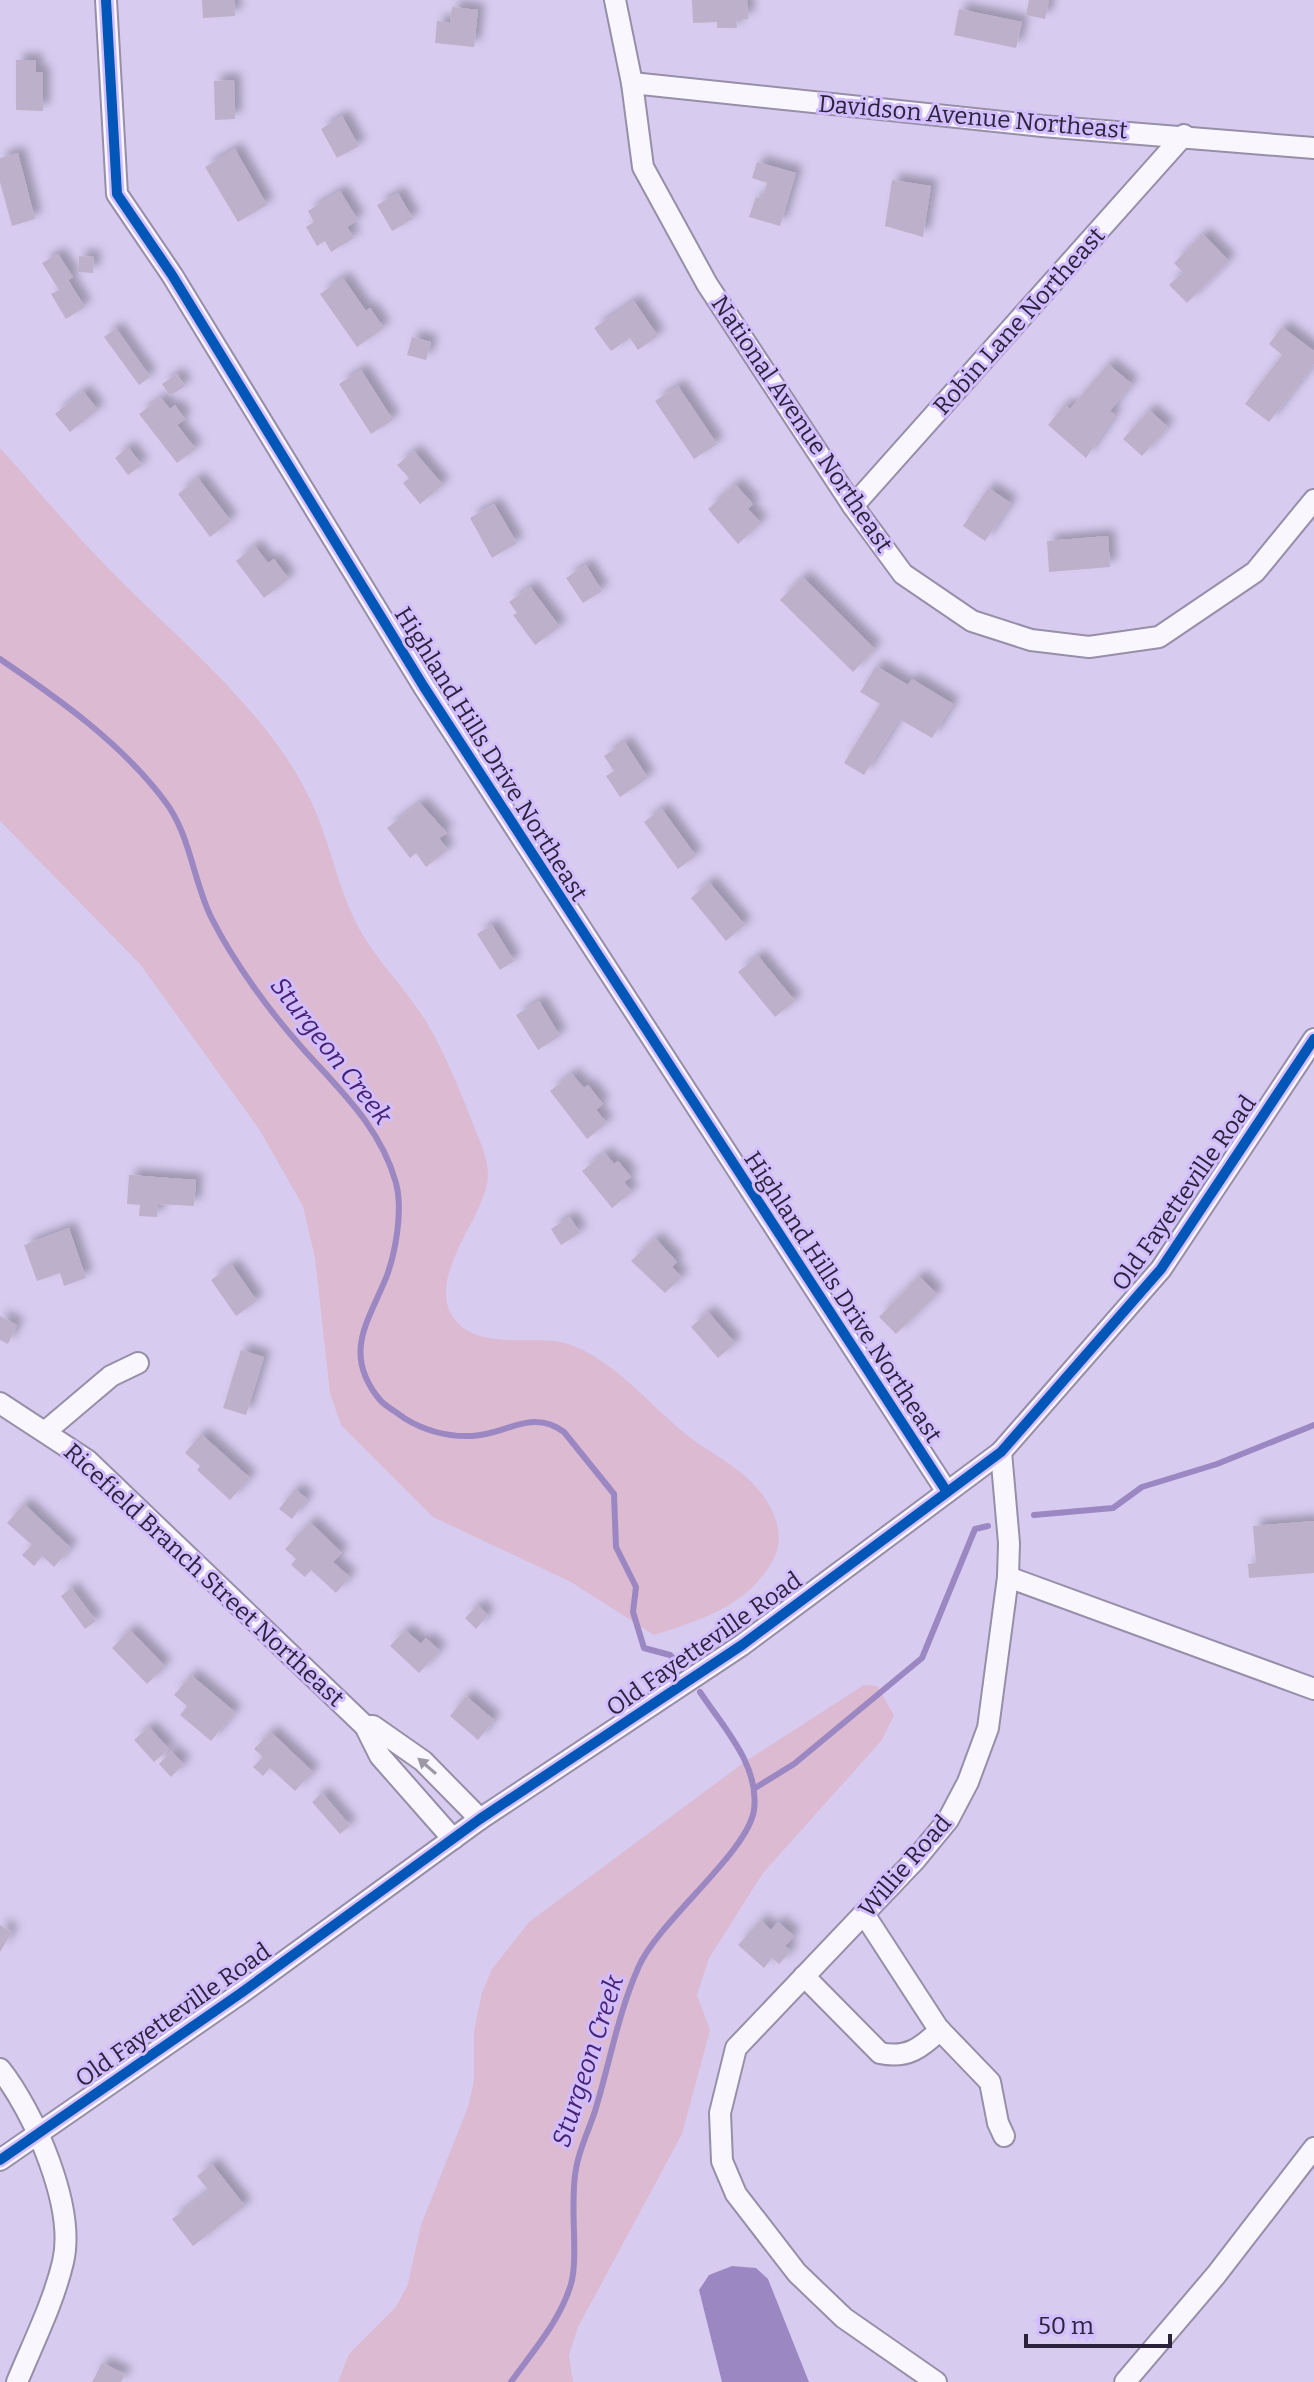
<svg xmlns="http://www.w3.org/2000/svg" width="1314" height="2382" viewBox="0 0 1314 2382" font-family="Bitter,serif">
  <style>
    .green { fill: #dbbad2 }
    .water { fill: #9b87c2 }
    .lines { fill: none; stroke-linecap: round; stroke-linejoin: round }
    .stream { stroke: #9b87c2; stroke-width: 6 }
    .building { fill: #bdb0ca; filter: url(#shadow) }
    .minor-casing { stroke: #978ea9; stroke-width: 24 }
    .minor { stroke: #f9f7fd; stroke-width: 20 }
    .cycleway-casing { stroke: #d2bdfe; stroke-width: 15 }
    .cycleway { stroke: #0057b8; stroke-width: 10 }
    .oneway { fill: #9c98a6 }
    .labels { text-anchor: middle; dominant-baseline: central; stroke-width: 6; stroke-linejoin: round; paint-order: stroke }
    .street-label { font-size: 24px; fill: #2b233b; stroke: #d2bdfe }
    .water-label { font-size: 26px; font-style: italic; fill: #462176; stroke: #d2bdfe }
  </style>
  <defs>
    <filter id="shadow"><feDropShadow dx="7" dy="-7" stdDeviation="4" flood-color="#0004"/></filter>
  </defs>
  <rect width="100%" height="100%" fill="#d7ccef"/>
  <g class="green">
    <path d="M0 448C40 492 78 539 121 581 185 645 267 712 308 795 330 838 337 890 361 932 377 960 401 984 419 1011 441 1042 461 1093 475 1129 482 1146 491 1166 487 1184 480 1221 430 1275 451 1314 473 1353 535 1334 565 1343 615 1359 649 1405 688 1436 714 1456 745 1469 764 1497 777 1515 784 1538 774 1558 750 1605 701 1620 654 1635L571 1582 433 1517 341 1425 330 1393 315 1258 303 1206 259 1129 140 964 0 821Z"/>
    <polygon points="864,1685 877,1686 894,1715 882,1740 763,1873 709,1958 697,1995 710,2030 682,2134 578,2327 569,2355 573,2382 338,2382 349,2354 396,2307 408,2284 421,2225 468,2107 474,2081 474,2031 482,1993 492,1969 529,1922 746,1761"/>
  </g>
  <polygon class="water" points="732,2266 756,2268 768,2279 809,2382 722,2382 699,2290 709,2275"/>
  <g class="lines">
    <g class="stream">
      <path d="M0 659C59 699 120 742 164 800 190 833 193 880 211 917 234 963 270 1012 304 1050 341 1091 381 1128 396 1183 403 1209 396 1252 386 1278 368 1322 342 1354 380 1400 386 1407 397 1412 404 1418 425 1431 447 1437 472 1436 506 1435 531 1408 564 1432L614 1494 616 1547 636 1587 633 1612 644 1648 670 1655 685 1669"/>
      <polyline points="1034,1515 1113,1508 1142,1487 1217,1464 1314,1425"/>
      <polyline points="755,1788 794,1764 922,1658 975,1529 988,1526"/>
      <path d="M511 2382C533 2351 560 2321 571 2284 579 2256 569 2203 576 2169 579 2149 589 2130 595 2111 610 2062 618 2013 639 1966 659 1921 748 1852 754 1810 760 1765 723 1727 700 1692"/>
    </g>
  </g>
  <g class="building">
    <polygon points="202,0 234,0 235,16 203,18"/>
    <polygon points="692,0 747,0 748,19 736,19 737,28 717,28 717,22 693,23"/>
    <polygon points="1029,0 1049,0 1045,19 1026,15"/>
    <polygon points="452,7 478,10 474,47 435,43 437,21 450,23"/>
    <polygon points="959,9 1022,22 1016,48 954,35"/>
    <polygon points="16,60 36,60 36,72 43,72 43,111 16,110"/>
    <polygon points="234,80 235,119 215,120 214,81"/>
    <polygon points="342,116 359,146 337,158 321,129"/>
    <polygon points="235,149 267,205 238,222 205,167"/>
    <polygon points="18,153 35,219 12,226 0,182 0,158"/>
    <polygon points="757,162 796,173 780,226 749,217 756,197 762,199 767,183 752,178"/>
    <polygon points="892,180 931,186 923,237 885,226"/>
    <polygon points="340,191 358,220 347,227 354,238 331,252 325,241 317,246 306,227 314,222 308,211"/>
    <polygon points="398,193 413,219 392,231 377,205"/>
    <polygon points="1203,234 1229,261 1187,303 1169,285 1183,272 1174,263"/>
    <polygon points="58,254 73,277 68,280 85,307 66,319 51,294 59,290 42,263"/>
    <polygon points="79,256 94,257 93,273 78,272"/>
    <polygon points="343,278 366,311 370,308 384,328 357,347 320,294"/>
    <polygon points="634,301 658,336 638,350 630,338 611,351 594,328"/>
    <polygon points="1282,327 1314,351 1314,364 1269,422 1245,404 1282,355 1269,344"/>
    <polygon points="116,328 150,377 139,385 104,337"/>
    <polygon points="412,337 431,342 426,360 407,355"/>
    <polygon points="1108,364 1132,384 1110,411 1115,415 1086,458 1048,425 1065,404 1070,409"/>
    <polygon points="361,370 393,420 371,434 339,384"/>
    <polygon points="177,374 185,386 170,396 162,384"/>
    <polygon points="678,386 717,444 694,459 655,401"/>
    <polygon points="83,391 98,410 70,432 55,414"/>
    <polygon points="161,398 170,409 175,405 185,419 177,425 196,449 177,463 139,414"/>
    <polygon points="1149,410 1168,427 1142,456 1123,439"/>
    <polygon points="128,447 142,465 128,475 115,458"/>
    <polygon points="414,451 443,485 420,504 403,483 409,478 397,465"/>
    <polygon points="198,478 231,521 210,537 178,494"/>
    <polygon points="735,484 753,504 748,509 761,523 738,544 708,509"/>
    <polygon points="988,488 1011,503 985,541 963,526"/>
    <polygon points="494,504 517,543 492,558 470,518"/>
    <polygon points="1108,536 1110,567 1049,572 1047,541"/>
    <polygon points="255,546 268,563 274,559 289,579 264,598 236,561"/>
    <polygon points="586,565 602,591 583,603 566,578"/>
    <polygon points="803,577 875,649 853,672 780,600"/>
    <polygon points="530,587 560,627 535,645 513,615 517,613 509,602"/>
    <polygon points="876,666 908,685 912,679 953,704 932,738 899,719 864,775 844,763 880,704 860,692"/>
    <polygon points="625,742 648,778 620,797 606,776 614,771 604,756"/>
    <polygon points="420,803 447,833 439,838 448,850 426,867 416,853 410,858 387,828"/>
    <polygon points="662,809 696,856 678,869 644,822"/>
    <polygon points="709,882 745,925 726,941 691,898"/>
    <polygon points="492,925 514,961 500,970 477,934"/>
    <polygon points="758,956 795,1001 775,1017 738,972"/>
    <polygon points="539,1001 560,1036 538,1050 516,1015"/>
    <polygon points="572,1074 584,1088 588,1085 603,1104 596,1110 607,1123 587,1139 550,1091"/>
    <polygon points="605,1153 614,1164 618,1161 631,1177 624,1182 632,1192 612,1208 582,1171"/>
    <polygon points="129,1175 196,1180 194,1206 158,1204 157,1217 139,1216 140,1205 127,1204"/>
    <polygon points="570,1217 580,1233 561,1245 551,1229"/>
    <polygon points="69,1228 86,1278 64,1286 60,1273 37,1281 24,1245"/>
    <polygon points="655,1238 677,1262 672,1267 682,1277 665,1293 631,1261"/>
    <polygon points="232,1265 257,1301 236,1316 211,1280"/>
    <polygon points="919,1276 937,1294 896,1334 879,1317"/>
    <polygon points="708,1312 735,1343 718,1358 691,1327"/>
    <polygon points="0,1316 17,1325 8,1344 0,1340"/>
    <polygon points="241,1350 264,1357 246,1415 223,1408"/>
    <polygon points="201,1434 250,1478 230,1500 197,1470 200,1466 185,1453"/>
    <polygon points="295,1489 307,1499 292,1519 279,1509"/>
    <polygon points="24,1504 71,1548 54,1567 42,1556 34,1566 22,1555 32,1545 7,1523"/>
    <polygon points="1314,1521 1314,1573 1249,1578 1248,1564 1256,1563 1253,1526"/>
    <polygon points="310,1522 342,1553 333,1562 350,1577 336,1593 311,1570 305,1577 291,1565 296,1559 285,1549"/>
    <polygon points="71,1588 96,1621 85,1629 61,1596"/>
    <polygon points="478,1605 488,1615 476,1629 465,1618"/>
    <polygon points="130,1630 165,1666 147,1684 112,1648"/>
    <polygon points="405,1630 421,1644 426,1638 440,1651 419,1673 390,1646"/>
    <polygon points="191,1675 235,1712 211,1741 180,1715 187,1706 174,1695"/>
    <polygon points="466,1696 494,1720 478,1740 450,1716"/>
    <polygon points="149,1727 169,1749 154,1762 134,1740"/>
    <polygon points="271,1732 313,1772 295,1791 270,1768 263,1776 253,1767 263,1757 254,1749"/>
    <polygon points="171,1751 184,1764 171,1777 159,1764"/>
    <polygon points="322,1793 350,1826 340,1834 312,1802"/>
    <polygon points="761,1920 771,1930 778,1922 794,1936 785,1946 791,1951 779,1964 772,1958 764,1968 738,1945"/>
    <polygon points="0,1925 12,1932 0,1952"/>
    <polygon points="212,2164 245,2206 193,2246 172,2219 209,2191 197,2176"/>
    <polygon points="102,2363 125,2374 121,2382 92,2382"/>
  </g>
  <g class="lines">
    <g class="minor-casing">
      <g id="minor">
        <polyline points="106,0 117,194 172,275 424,687 947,1492"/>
        <polyline points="615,0 632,83 643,167 707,284 853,506 903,574 972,621 1031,640 1089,647 1159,637 1255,572 1314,500"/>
        <polyline points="632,83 1042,126 1314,148"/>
        <polyline points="853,506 1184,135"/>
        <polyline points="0,1403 87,1460 365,1726 380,1756 453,1839"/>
        <polyline points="46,1431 111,1376 138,1363"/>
        <polyline points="1008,1577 1314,1689"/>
        <polyline points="365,1726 373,1726 423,1761 480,1819"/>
        <polyline points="864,1914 938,2028 990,2082 998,2123 1004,2136"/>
        <path d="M804 1976 880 2053C907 2059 921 2048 940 2030"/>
        <path d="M0 2069C34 2112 76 2207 63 2262 53 2304 33 2343 17 2382"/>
        <polyline points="0,2160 241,1993 480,1819 742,1645 1001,1452 1161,1269 1314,1039"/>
        <polyline points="936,2382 844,2318 797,2273 736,2194 722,2161 720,2113 736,2048 916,1859 948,1820 968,1782 988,1728 1008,1577 1009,1543 1001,1452"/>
        <polyline points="1125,2382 1216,2275 1314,2148"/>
      </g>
    </g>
    <use href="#minor" class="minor"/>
    <g class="cycleway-casing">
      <g id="cycleway">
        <polyline points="106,0 117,194 172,275 424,687 947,1492"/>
        <polyline points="0,2160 241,1993 480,1819 742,1645 1001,1452 1161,1269 1314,1039"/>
      </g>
    </g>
    <use href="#cycleway" class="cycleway"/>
  </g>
  <defs><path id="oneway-solid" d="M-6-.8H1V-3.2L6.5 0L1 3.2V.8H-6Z" transform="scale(2)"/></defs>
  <use class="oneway" href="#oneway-solid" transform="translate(427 1766) rotate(-139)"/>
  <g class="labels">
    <g class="street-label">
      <text transform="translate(973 117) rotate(5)">Davidson Avenue Northeast</text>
      <text transform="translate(1019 321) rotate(-48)">Robin Lane Northeast</text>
      <text transform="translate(802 424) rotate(56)">National Avenue Northeast</text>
      <text transform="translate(491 754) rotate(58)">Highland Hills Drive Northeast</text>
      <text transform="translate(1184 1193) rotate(-55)">Old Fayetteville Road</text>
      <text transform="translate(843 1297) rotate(57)">Highland Hills Drive Northeast</text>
      <text transform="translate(204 1575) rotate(43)">Ricefield Branch Street Northeast</text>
      <text transform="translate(704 1644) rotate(-35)">Old Fayetteville Road</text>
      <text transform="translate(905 1866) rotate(-49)">Willie Road</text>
      <text transform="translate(173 2015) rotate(-35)">Old Fayetteville Road</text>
    </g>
    <g class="water-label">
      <text transform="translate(331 1051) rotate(52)">Sturgeon Creek</text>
      <text transform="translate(588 2061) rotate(-72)">Sturgeon Creek</text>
    </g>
  </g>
  <path d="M1026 2334v12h144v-12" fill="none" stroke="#2b233b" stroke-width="4"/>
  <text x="1038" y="2334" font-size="24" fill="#2b233b" stroke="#d2bdfe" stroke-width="6" paint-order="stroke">50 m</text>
</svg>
